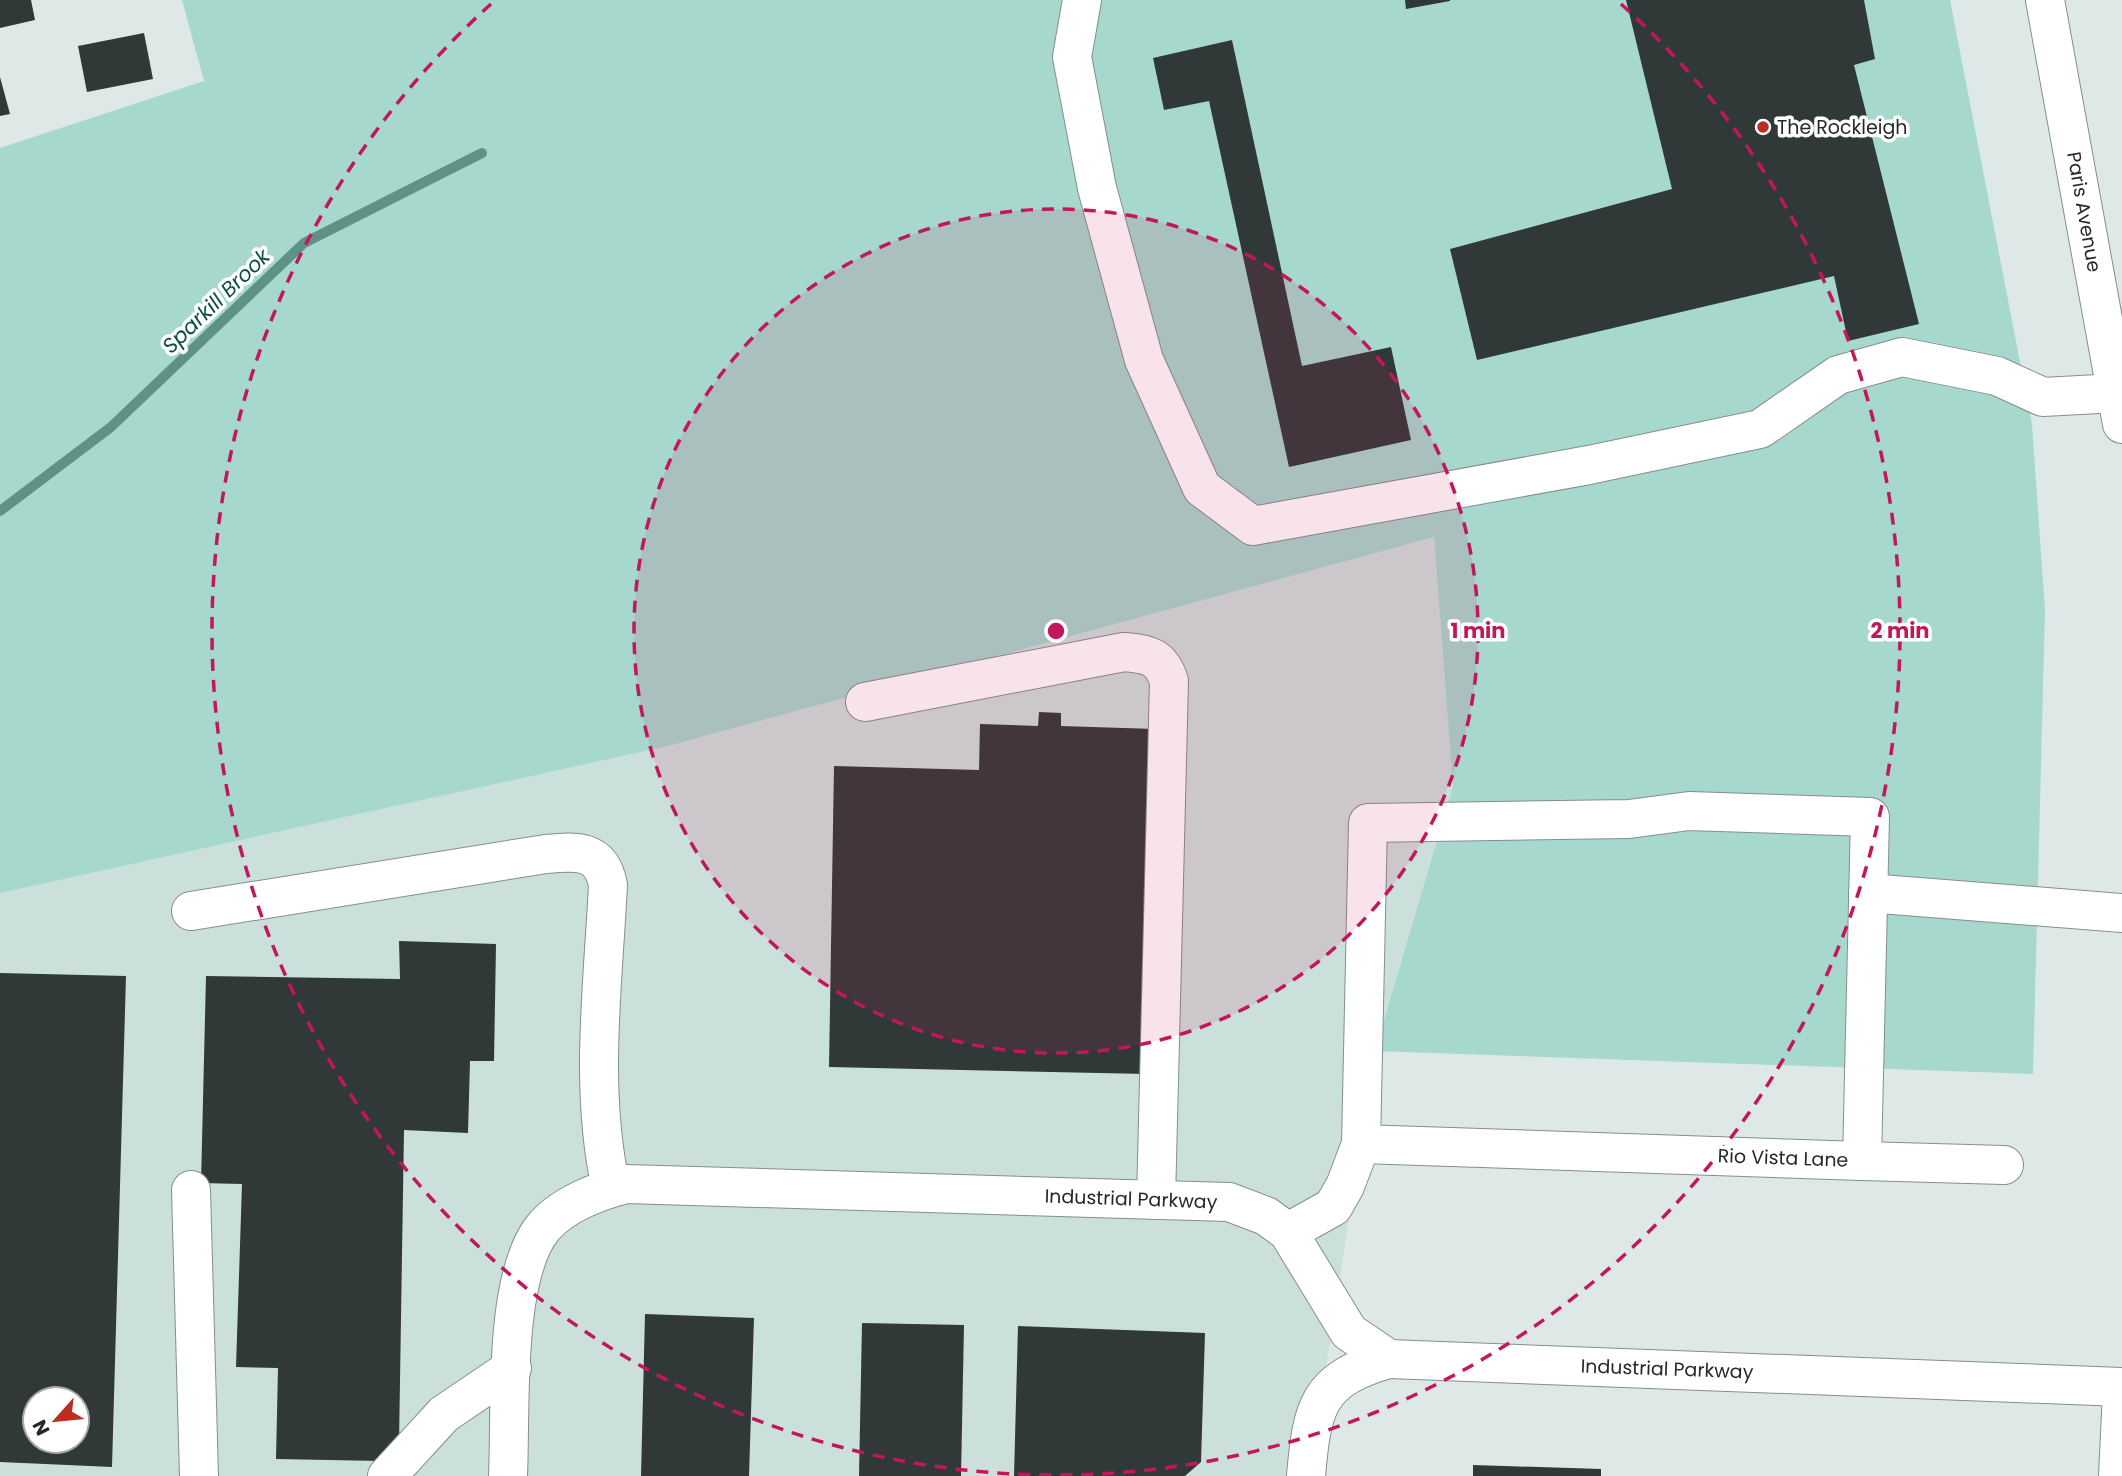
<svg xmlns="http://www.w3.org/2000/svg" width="2122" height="1476" viewBox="0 0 2122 1476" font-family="Poppins,sans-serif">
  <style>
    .built { fill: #cce0db; fill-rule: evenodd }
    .green { fill: #a6d8cd }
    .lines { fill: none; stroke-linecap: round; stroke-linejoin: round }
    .stream { stroke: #5f9287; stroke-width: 10 }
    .building { fill: #303937; fill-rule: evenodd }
    .minor-casing { stroke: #848f8c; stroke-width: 40 }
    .minor { stroke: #fff; stroke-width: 38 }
    .ring { fill: none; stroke: #c2185b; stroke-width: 3.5; stroke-dasharray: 12 9 }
    .poi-dot { fill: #bb2e21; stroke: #fff; stroke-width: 2.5 }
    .labels { text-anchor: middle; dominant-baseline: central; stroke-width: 7; stroke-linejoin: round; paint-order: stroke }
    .poi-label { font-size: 19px; fill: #252928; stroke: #fff; text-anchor: start }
    .street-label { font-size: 19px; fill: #252928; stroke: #fff }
    .water-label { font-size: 21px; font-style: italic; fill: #0e4d43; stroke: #fff }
    .centre { fill: #c2185b; stroke: #fff; stroke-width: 3.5 }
    .ring-label { font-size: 21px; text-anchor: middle; font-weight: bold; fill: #c2185b; stroke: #fff; stroke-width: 7; stroke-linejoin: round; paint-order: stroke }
  </style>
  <rect width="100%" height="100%" fill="#dee9e7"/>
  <path class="built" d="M1434 537 1453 786 1375 1051 1309 1476H0V893L668 746ZM35 1399H77V1441H35Z"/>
  <polygon class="green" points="182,0 1950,0 2032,424 2045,610 2033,1074 1375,1051 1453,786 1434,537 668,746 0,893 0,148 204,81"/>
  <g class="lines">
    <polyline class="stream" points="0,511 111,427 304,243 482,153"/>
  </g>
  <g class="building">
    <polygon points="0,0 31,0 35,20 0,28"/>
    <polygon points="1405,0 1450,0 1450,1 1406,9"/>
    <polygon points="1626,0 1864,0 1875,59 1854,65 1919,324 1848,341 1834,276 1477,360 1450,249 1672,189"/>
    <polygon points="144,33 153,79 87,92 78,46"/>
    <polygon points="1232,40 1302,366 1391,347 1411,440 1289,467 1209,101 1164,110 1153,58"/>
    <polygon points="0,77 10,114 0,116"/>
    <polygon points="1039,712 1061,713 1061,726 1155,729 1146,1074 829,1067 834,766 979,770 980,724 1038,726"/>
    <polygon points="399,941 496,944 494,1061 470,1061 468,1133 404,1130 399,1443 381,1461 276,1459 278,1368 236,1367 242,1184 201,1183 206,976 400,979"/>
    <path d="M0 973 126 976 112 1467 0 1462ZM35 1399H77V1441H35Z"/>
    <polygon points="645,1314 754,1318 749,1476 641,1476"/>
    <polygon points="862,1323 964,1325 961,1476 859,1476"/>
    <polygon points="1018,1326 1205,1333 1201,1462 1185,1476 1014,1476"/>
    <polygon points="1473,1465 1601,1469 1601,1476 1473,1476"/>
  </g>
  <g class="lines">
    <g class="minor-casing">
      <g id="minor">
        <polyline points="1082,0 1072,57 1097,188 1144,360 1202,488 1253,526 1589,465 1760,429 1838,375 1902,357 1997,376 2043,397 2117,393"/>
        <polyline points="2045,0 2122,424"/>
        <path d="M865 702 1124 652C1148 654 1161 656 1169 681L1156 1200"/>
        <polyline points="1868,893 2122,913"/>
        <path d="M191 911 546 854C577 851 601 849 608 885 603 985 589 1089 611 1188"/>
        <polyline points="1862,1161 2004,1165"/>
        <polyline points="191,1190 199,1476"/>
        <polyline points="1288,1232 1333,1207 1345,1186 1361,1144 1368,823 1629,819 1689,811 1870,817 1862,1161 1361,1144"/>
        <polyline points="387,1476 444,1414 512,1368"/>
        <path d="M508 1476C511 1411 503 1280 542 1229 561 1205 598 1191 626 1184L1229 1202 1266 1216 1288 1232 1349 1332 1389 1359 2122 1387"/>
        <path d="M1306 1476C1312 1407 1317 1379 1389 1359"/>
        <polyline points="2118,1476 2122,1392"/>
      </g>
    </g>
    <use href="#minor" class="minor"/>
  </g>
  <circle cx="1056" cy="631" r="422" fill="#c2185b" fill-opacity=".12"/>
  <g class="ring">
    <circle cx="1056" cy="631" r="422"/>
    <path d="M1621 4A844 844 0 1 1 491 4"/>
  </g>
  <circle class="poi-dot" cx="1763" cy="127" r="7"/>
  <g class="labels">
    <g class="poi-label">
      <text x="1777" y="127">The Rockleigh</text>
    </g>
    <g class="street-label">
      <text transform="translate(2084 212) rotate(80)">Paris Avenue</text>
      <text transform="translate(1783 1158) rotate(2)">Rio Vista Lane</text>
      <text transform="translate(1131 1199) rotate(2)">Industrial Parkway</text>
      <text transform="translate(1667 1369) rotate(2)">Industrial Parkway</text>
    </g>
    <g class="water-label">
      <text transform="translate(216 301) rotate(-44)">Sparkill Brook</text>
    </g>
  </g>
  <circle cx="1056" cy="631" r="10" class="centre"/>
  <g class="ring-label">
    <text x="1478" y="638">1 min</text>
    <text x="1900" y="638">2 min</text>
  </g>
  <g transform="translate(56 1420) rotate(243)"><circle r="33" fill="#ffffff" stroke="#a8a9a9" stroke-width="2"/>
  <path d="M0-5L12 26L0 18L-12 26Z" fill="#bb2e21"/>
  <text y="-10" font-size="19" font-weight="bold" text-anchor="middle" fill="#252928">N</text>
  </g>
</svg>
